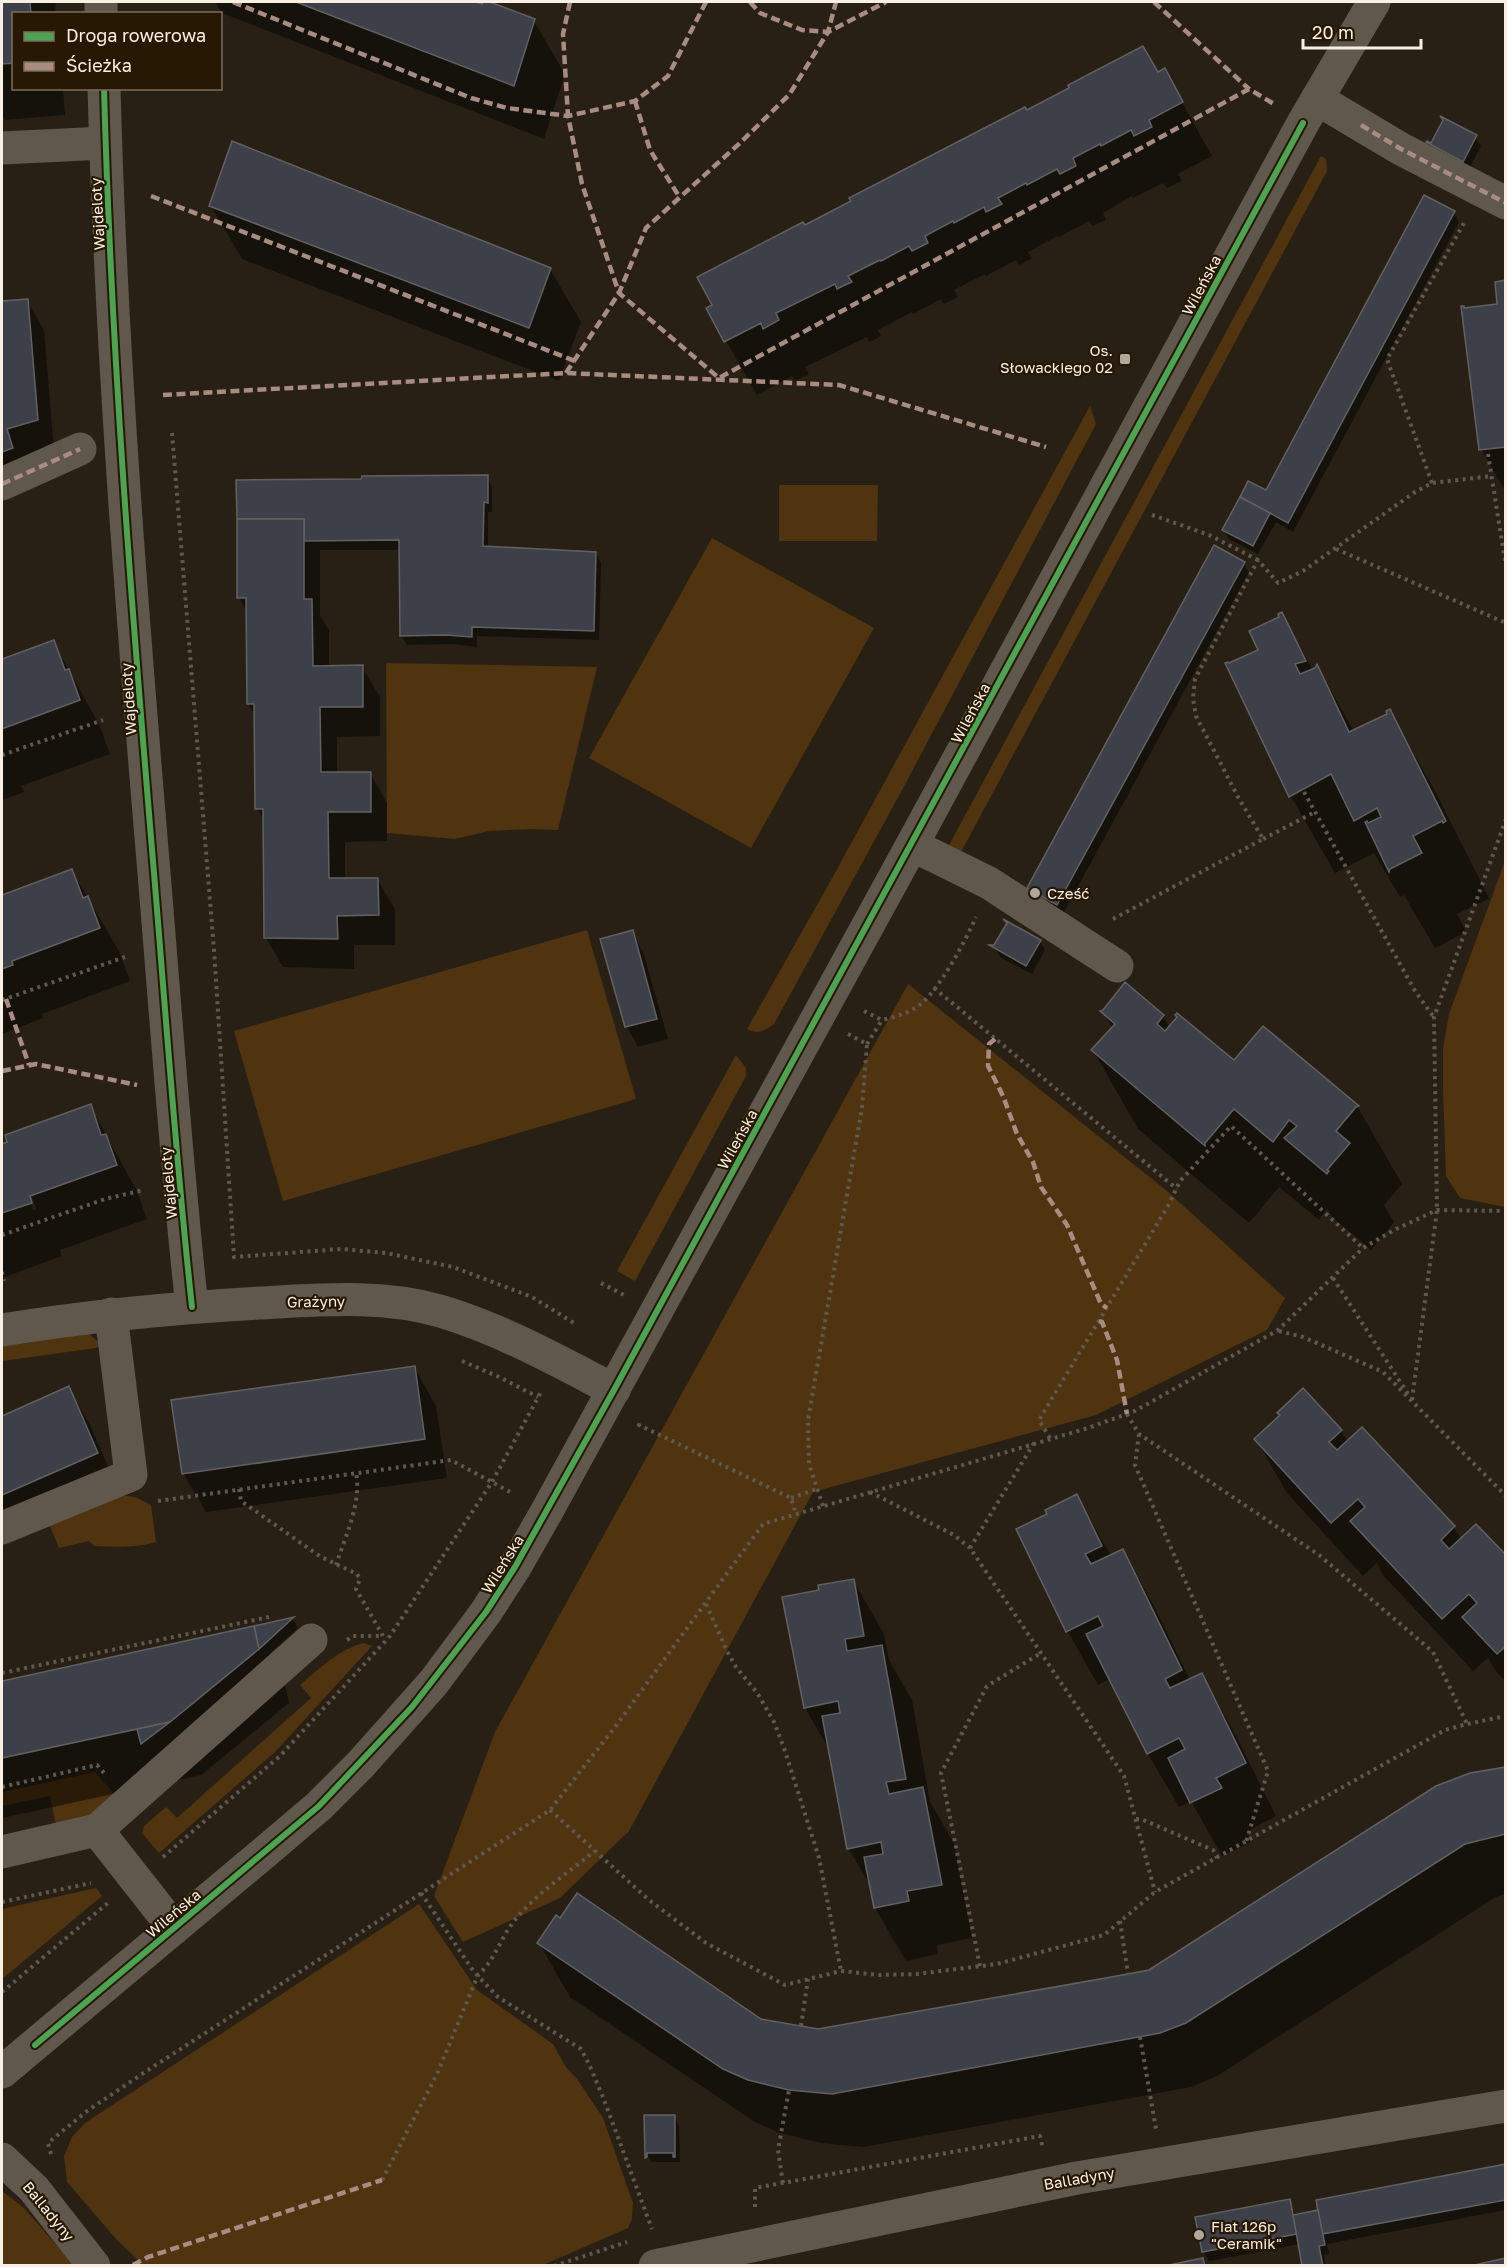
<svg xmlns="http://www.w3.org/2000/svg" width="1507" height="2267" viewBox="0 0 1507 2267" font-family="'Golos Text',sans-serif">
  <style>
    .green { fill: #4f340f }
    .shadow { fill: #0007; fill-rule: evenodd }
    .building { fill: #3d4048; stroke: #626161; stroke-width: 1.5 }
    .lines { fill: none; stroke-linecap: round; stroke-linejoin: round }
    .path { stroke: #5f584f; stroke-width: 4; stroke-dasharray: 3 4.5; stroke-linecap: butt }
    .minor { stroke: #60574d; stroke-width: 33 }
    .quiet { stroke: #a88b81; stroke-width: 4.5; stroke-dasharray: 9 4.5; stroke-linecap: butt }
    .cycleway-casing { stroke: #271804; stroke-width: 10 }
    .cycleway { stroke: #4ca352; stroke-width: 6 }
    .poi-dot { fill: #b1a79b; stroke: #271804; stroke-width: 2 }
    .labels { text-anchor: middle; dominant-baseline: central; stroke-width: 4.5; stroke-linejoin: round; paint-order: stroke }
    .street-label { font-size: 15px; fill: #faefe3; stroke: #271804 }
    .poi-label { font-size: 15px; fill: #faefe3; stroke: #271804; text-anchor: start }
  </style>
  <rect width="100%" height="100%" fill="#292015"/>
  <g class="green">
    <polygon points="1321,156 1326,159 1327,171 961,852 948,847"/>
    <path d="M1090 406 1096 424 901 792 774 1024C764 1031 758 1035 747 1029L830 882Z"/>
    <polygon points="779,485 878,485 877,541 779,541"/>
    <polygon points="712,538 874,628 751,848 589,758"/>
    <polygon points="386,663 597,667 558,830 531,829 489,831 455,839 387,833"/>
    <polygon points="1505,861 1506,1207 1505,1207 1460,1198 1446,1176 1443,1089 1443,1049 1449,1014"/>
    <polygon points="587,930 636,1099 283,1201 234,1031"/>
    <polygon points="908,984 1167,1191 1285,1298 1267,1330 1096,1415 813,1492 629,1831 560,1898 463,1942 434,1896 495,1732"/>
    <polygon points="736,1055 746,1068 746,1076 635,1281 617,1271"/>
    <polygon points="88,1333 102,1345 96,1348 2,1361 2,1343"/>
    <path d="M117 1495 135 1497 151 1505 156 1542C136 1548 114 1547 94 1546L89 1541 59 1548 47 1519Z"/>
    <path d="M364 1643 372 1646 275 1752 159 1853 142 1833 144 1826 166 1807 177 1818 311 1698 300 1685C319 1669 339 1649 364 1643Z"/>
    <polygon points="95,1772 117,1797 91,1822 57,1830 50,1796 2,1806 2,1792"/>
    <polygon points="96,1888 102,1896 2,1979 2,1909"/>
    <polygon points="419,1904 477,1990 553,2044 566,2067 577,2079 603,2118 633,2203 632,2219 628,2228 543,2265 143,2265 117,2240 67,2182 64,2156 72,2137 85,2123"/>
    <polygon points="2,2191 24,2208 74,2265 2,2265"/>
  </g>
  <g class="shadow">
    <polygon points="2,2 56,2 55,14 14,14 14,88 63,88 65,115 5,120 2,115"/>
    <polygon points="215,2 472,2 483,6 484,2 486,2 534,21 565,74 544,139 222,13"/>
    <polygon points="1164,70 1212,156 1178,174 1182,181 1167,188 1163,183 1133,198 1132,196 1103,213 1106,220 1092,226 1089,221 1059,237 1058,236 1028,252 1032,258 1019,265 1016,260 986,276 985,274 954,290 958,297 944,304 941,299 913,314 912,312 878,330 881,336 876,339 869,342 867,337 805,367 809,374 795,381 792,376 757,395 708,309 805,227 1027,112 1158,74"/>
    <polygon points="1475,137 1481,146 1468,171 1437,154 1432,144"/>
    <polygon points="211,206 550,269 581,322 559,381 242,259"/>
    <polygon points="1454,213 1459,222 1293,532 1276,522 1258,554 1229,539 1224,530 1267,492"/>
    <polygon points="1506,281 1506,492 1481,449 1465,310 1499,306"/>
    <polygon points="27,301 44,330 54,450 2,487 2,303"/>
    <polygon points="487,477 492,487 492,512 488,512 488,548 596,553 601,563 599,640 477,636 477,647 452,644 407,645 401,636 401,550 320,550 320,616 329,630 329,667 362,667 380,697 380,736 337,737 337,774 370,773 387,803 387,841 345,842 345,880 377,879 395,909 395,945 354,945 354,969 283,967 266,938 265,823 257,808 256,717 248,703 247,612 239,598 238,482"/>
    <polygon points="1243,563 1249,572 1063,914 1034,898 1028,888"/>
    <polygon points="1281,614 1313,670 1317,667 1354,731 1389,714 1389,711 1434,789 1490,900 1488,899 1457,914 1466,932 1435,948 1404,895 1400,897 1374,853 1335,873 1290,795 1226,662 1228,665 1260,650 1281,617"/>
    <polygon points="53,642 99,724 110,754 21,786 24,792 2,800 2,660"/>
    <polygon points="72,871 119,951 130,981 42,1014 43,1018 2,1034 2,897"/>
    <polygon points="632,932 643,952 668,1039 638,1047 627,1027 602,940"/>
    <polygon points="1040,941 1045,950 1032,974 1000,957 995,947"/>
    <polygon points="1125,984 1163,1016 1170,1028 1234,1062 1357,1106 1402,1184 1384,1205 1394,1222 1372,1249 1373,1251 1333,1218 1327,1208 1319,1220 1279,1187 1249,1223 1138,1129 1093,1050 1113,1029 1103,1012"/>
    <path d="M90 1106 136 1189 147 1219 60 1250 62 1256 2 1278V1145ZM29 1197H32L36 1209 33 1210Z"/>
    <polygon points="414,1367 436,1406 447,1478 206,1512 183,1473"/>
    <polygon points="69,1388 91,1427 119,1492 2,1543 2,1417"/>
    <polygon points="1361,1429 1454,1527 1461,1539 1506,1557 1506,1682 1495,1670 1488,1658 1473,1671 1383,1575 1377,1563 1363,1576 1287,1493 1256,1439 1341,1431 1348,1442"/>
    <polygon points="1077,1496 1111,1556 1122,1551 1153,1604 1190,1680 1202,1675 1232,1728 1276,1816 1246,1832 1251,1842 1222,1856 1191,1801 1179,1807 1148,1754 1110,1679 1098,1685 1068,1632 1018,1530 1049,1515"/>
    <polygon points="853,1580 884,1634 889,1660 912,1700 930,1802 954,1843 972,1938 937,1945 938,1954 906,1961 875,1908 872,1888 848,1848 830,1751 805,1708 821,1591"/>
    <polygon points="293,1619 298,1628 269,1654 284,1681 289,1703 201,1775 2,1818 2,1682"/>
    <polygon points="1506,1768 1506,1894 1496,1897 1217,2076 1191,2087 863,2147 821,2143 780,2133 755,2122 570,1997 539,1943 761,2020 818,2031 1150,1971"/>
    <polygon points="674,2116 679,2126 680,2162 652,2162 646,2152"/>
    <polygon points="1506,2165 1506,2210 1327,2244 1329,2254 1324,2255 1326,2266 1304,2266 1300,2244 1209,2261 1204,2252 1289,2201 1296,2216"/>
  </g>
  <g class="building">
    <polygon points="2,2 30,2 31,14 14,14 14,63 2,64"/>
    <polygon points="296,2 476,2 482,4 483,2 490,2 535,19 514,86"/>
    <polygon points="1143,46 1158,72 1165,68 1183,102 1149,120 1152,127 1134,136 1131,130 1101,146 1100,144 1073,158 1076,166 1060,174 1057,169 1027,185 1026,183 998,198 1002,204 986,212 984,207 954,223 953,221 925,236 928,243 912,251 909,246 881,261 880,260 848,276 852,282 845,285 837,289 835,284 776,313 779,320 763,329 761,323 724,342 706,308 712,305 697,277 803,222 805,225 851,201 849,198 1025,107 1027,110 1069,88 1068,85"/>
    <polygon points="1440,116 1477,135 1463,162 1426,142 1427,141 1431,143 1443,120"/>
    <polygon points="232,141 551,268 529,328 209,206"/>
    <polygon points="1424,195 1455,211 1288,523 1240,497 1248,481 1266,490"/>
    <polygon points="1506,280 1506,447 1479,450 1461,306 1464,306 1464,308 1497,304 1495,282"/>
    <polygon points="28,299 38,420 7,429 13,448 2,452 2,301"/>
    <polygon points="488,475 488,503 484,502 483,546 596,552 594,631 472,627 472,637 446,635 400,636 399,540 304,541 304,519 237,519 236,480 361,479 362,476"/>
    <polygon points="1240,497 1270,513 1253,546 1222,530"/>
    <polygon points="237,519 304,519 304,599 312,599 313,666 363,665 363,707 320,707 321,772 371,772 371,812 328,812 329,878 378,878 379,915 337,916 338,939 264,938 263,809 255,809 254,704 247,704 246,598 237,598"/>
    <polygon points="1214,545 1245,562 1057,905 1027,888"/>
    <polygon points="1282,612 1306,661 1295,664 1300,674 1315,668 1317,664 1349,732 1387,714 1386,711 1390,709 1446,821 1443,823 1442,821 1413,836 1422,853 1390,869 1389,872 1365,822 1367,821 1368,823 1381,817 1377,808 1354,821 1331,774 1289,797 1225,663 1228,662 1229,663 1258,650 1249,631 1279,617 1278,614"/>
    <polygon points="54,640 65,670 69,669 80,700 2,729 2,659"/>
    <polygon points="72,869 83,898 88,896 100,928 12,961 13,965 2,969 2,895"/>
    <polygon points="1003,919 1041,940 1026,966 989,945 994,945 1007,923"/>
    <polygon points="633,930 657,1019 625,1027 600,939"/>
    <polygon points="1125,982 1164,1015 1157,1024 1165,1031 1177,1017 1175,1015 1177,1013 1234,1060 1263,1026 1359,1106 1356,1107 1336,1131 1350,1143 1327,1170 1329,1171 1327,1174 1284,1138 1297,1126 1289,1120 1273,1142 1234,1109 1205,1143 1205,1146 1091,1050 1115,1024 1100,1011 1103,1010"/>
    <polygon points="91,1104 101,1135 106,1134 117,1165 30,1196 32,1203 2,1213 2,1144 7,1142 5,1135"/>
    <polygon points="415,1366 425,1439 182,1474 171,1400"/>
    <polygon points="69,1386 98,1453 2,1495 2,1416"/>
    <polygon points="1303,1388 1342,1430 1329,1442 1337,1450 1362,1427 1455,1526 1441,1540 1449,1549 1476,1524 1506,1555 1506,1646 1497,1654 1462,1617 1477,1603 1469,1594 1442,1619 1350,1521 1365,1507 1358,1499 1331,1523 1254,1439 1280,1415 1277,1413"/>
    <polygon points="1077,1494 1102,1546 1085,1554 1091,1564 1123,1549 1182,1670 1165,1679 1170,1688 1202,1673 1246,1763 1216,1778 1222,1788 1190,1803 1168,1758 1185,1749 1179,1738 1147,1754 1086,1634 1103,1626 1098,1616 1066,1632 1016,1529 1047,1514 1045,1510"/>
    <polygon points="854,1579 864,1636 845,1639 847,1651 882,1645 906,1779 886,1782 889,1794 923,1787 942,1885 907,1891 909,1901 874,1908 864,1857 883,1854 881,1842 847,1849 822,1716 840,1713 838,1701 804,1708 782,1597 819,1590 818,1585"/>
    <polygon points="294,1617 259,1649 254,1626"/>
    <polygon points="254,1626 259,1649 170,1722 2,1758 2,1681"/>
    <polygon points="170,1722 141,1744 137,1729"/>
    <polygon points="1506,1767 1506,1834 1465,1844 1186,2023 1160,2033 832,2094 789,2090 748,2080 723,2069 537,1943 556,1915 560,1918 577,1893 761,2019 818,2029 1128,1974 1149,1970 1436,1786 1470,1773"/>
    <polygon points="644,2115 675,2115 675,2157 673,2157 673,2153 647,2153 647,2157 645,2158"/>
    <polygon points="1506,2164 1506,2200 1322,2234 1316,2200"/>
    <polygon points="1290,2199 1297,2234 1202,2252 1195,2217"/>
    <polygon points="1318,2210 1325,2245 1319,2246 1323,2266 1302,2266 1293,2215"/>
    <polygon points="1203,2258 1205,2266 1164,2266"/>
    <polygon points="1506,2258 1506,2266 1470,2266"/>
  </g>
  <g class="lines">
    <g class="path">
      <polyline points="172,433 214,950 234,1257 341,1249 386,1253 453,1267 532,1297 577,1325"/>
      <polyline points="1488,454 1506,567"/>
      <polyline points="1432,483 1387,359 1464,223"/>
      <polyline points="1152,515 1209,535 1258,560"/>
      <polyline points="1336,549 1506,623"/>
      <polyline points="2,755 103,720"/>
      <polyline points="1304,792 1415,991 1433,1016"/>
      <polyline points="1263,839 1315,812"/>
      <polyline points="1113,919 1263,839 1238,797 1196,716 1193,698 1195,679 1258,560 1278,583 1303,571 1415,492 1432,483 1492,476"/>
      <polyline points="934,988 1177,1189"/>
      <polyline points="2,1000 125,957"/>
      <path d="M864 1011 882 1020C896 1017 909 1013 921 1004 940 988 966 940 976 917"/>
      <polyline points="867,1044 882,1020"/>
      <polyline points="2,1235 105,1199 144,1190"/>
      <polyline points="2,1272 4,1281"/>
      <polyline points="1333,1278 1408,1394"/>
      <polyline points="601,1283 624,1295"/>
      <polyline points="1279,1331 1303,1337 1383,1372 1506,1496"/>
      <polyline points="462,1361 499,1377 538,1397"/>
      <polyline points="1412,1400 1437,1210 1434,1017 1506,819"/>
      <polyline points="1127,1414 1139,1434 1319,1555 1405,1628 1433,1652 1467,1724"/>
      <polyline points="640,1424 639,1425 791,1498 796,1514"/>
      <polyline points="1139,1434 1135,1465 1268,1771 1246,1842"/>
      <polyline points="1050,1438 1039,1420 1168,1206 1180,1181 1231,1126 1363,1248"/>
      <polyline points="1034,1443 970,1548 1124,1776 1155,1892"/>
      <polyline points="239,1489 241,1501 321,1557 357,1574 360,1579 356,1589 383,1636"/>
      <polyline points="870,1492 954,1535 970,1548"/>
      <polyline points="791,1498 817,1489"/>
      <polyline points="158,1501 451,1460 514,1494"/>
      <polyline points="823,1506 809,1464 808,1420 862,1108 867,1044 848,1034"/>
      <path d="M336 1565C345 1537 362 1502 356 1473"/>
      <polyline points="706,1604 727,1651 736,1667 758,1694 774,1722 785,1751 819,1858 841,1971"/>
      <polyline points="347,1640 353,1636 383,1636"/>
      <polyline points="2,1673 269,1617"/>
      <polyline points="2,1787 97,1765 105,1774"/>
      <polyline points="550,1810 649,1900 706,1943 785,1985 841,1971 879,1975 917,1974 997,1964 1104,1935 1155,1892 1445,1730 1467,1724 1506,1716"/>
      <polyline points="1136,1819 1141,1819 1213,1850 1217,1858"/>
      <polyline points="163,1857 280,1756 390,1636 492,1482 541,1392"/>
      <polyline points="421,1893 474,1972 498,1997 581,2049 589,2064 603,2097 652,2229"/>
      <polyline points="2,1902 91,1883"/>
      <polyline points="1120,1921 1128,1974"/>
      <polyline points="980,1966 941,1773 987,1686 1041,1653"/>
      <polyline points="2,1992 109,1902"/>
      <polyline points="801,2026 808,1979"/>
      <polyline points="1140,2037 1156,2129"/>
      <polyline points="51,2154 48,2143 87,2111 145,2072 550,1810 615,1727 763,1524 1088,1428 1135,1411 1278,1330 1363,1248 1394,1230 1437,1210 1506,1211"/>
      <path d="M382 2180 437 2074 478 1975C495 1960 500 1939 514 1921 536 1894 567 1873 595 1851"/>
      <polyline points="783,2183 778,2150 789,2090"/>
      <polyline points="755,2207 755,2188 1040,2136 1043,2149"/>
      <polyline points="554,2266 627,2242"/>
    </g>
    <g class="minor">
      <polyline points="101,2 101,14"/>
      <path d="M104 88C111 350 132 612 154 873 166 1017 176 1162 192 1307"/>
      <polyline points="1317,99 1401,149 1506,203"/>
      <polyline points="2,148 105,143"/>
      <polyline points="2,484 80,449"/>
      <polyline points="912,845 989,883 1117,966"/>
      <path d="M2 1330C87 1316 173 1308 259 1303 319 1300 382 1294 440 1311 501 1329 558 1361 614 1390"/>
      <polyline points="2,1528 131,1475 111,1314"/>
      <polyline points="97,1830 174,1928"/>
      <polyline points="2,1852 97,1830 311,1640"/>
      <polyline points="2,2072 265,1852 319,1806 361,1764 434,1682 486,1612 515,1567 547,1511 912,845 1303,123 1374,2"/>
      <polyline points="2,2159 34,2189 94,2266"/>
      <polyline points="655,2266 1077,2178 1506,2106"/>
    </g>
    <g class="quiet">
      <polyline points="233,2 471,98 507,108 568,116 635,101 668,76 706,2"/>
      <polyline points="570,2 563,34 568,116 582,184 619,293 719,378 1249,89 1274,104"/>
      <polyline points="750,2 760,13 802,30 828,32 886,2"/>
      <polyline points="1154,2 1249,89"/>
      <polyline points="635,101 650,150 680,198"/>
      <polyline points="1361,125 1401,149 1506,203"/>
      <polyline points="151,196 575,361"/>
      <polyline points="566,373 619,293 646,228 740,143 789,95 828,32 836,2"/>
      <polyline points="163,395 566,373 839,385 1046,447"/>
      <polyline points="2,484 80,449"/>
      <polyline points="6,999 29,1065"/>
      <polyline points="995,1039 989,1044 988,1066 1003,1096 1017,1134 1033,1162 1041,1187 1067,1225 1101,1304 1107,1308"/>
      <polyline points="2,1071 36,1064 137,1085"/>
      <polyline points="1099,1321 1102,1322 1117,1360 1127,1414"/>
      <polyline points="133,2265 148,2257 382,2180"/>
    </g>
    <g class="cycleway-casing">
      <g id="cycleway">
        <path d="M104 88C111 350 132 612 154 873 166 1017 176 1162 192 1307"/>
        <polyline points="35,2045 319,1806 412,1707 486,1612 515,1567 614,1390 1303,123"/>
      </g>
    </g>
    <use href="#cycleway" class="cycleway"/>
  </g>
  <g class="poi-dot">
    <rect x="1119" y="353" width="12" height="12" rx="3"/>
    <circle cx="1035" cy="893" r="6"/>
    <circle cx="1199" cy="2235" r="6"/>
  </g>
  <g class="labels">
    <g class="street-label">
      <text transform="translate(97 214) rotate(-93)">Wajdeloty</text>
      <text transform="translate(1201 285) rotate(-62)">Wileńska</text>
      <text transform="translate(128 699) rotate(-94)">Wajdeloty</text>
      <text transform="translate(970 713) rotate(-62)">Wileńska</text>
      <text transform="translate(737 1139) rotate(-61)">Wileńska</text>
      <text transform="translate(168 1183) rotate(-95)">Wajdeloty</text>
      <text transform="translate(316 1301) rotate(-1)">Grażyny</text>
      <text transform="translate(502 1564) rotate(-58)">Wileńska</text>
      <text transform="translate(173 1913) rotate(-40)">Wileńska</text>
      <text transform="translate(1079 2178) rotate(-10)">Balladyny</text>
      <text transform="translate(49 2211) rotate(51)">Balladyny</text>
    </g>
    <g class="poi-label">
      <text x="1113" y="350" text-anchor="end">Os.<tspan x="1113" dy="17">Słowackiego 02</tspan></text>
      <text x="1047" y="893">Cześć</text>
      <text x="1211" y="2226">Fiat 126p<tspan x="1211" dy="17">"Ceramik"</tspan></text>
    </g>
  </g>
  <rect width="1507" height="2267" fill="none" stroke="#faefe3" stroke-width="6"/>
  <rect x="12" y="12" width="210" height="78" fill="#271804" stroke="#7b6e5d" stroke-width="1.5"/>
  <rect x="24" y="32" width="30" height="9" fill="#4ca352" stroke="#7b6e5d" stroke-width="1.5"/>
  <text x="66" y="42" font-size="18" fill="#faefe3">Droga rowerowa</text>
  <rect x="24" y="62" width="30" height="9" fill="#a88b81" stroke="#7b6e5d" stroke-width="1.5"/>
  <text x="66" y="72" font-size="18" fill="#faefe3">Ścieżka</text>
  <path d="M1303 39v9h118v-9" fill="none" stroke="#faefe3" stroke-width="3"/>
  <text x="1312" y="39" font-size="18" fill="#faefe3" stroke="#271804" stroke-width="4.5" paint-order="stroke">20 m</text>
</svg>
